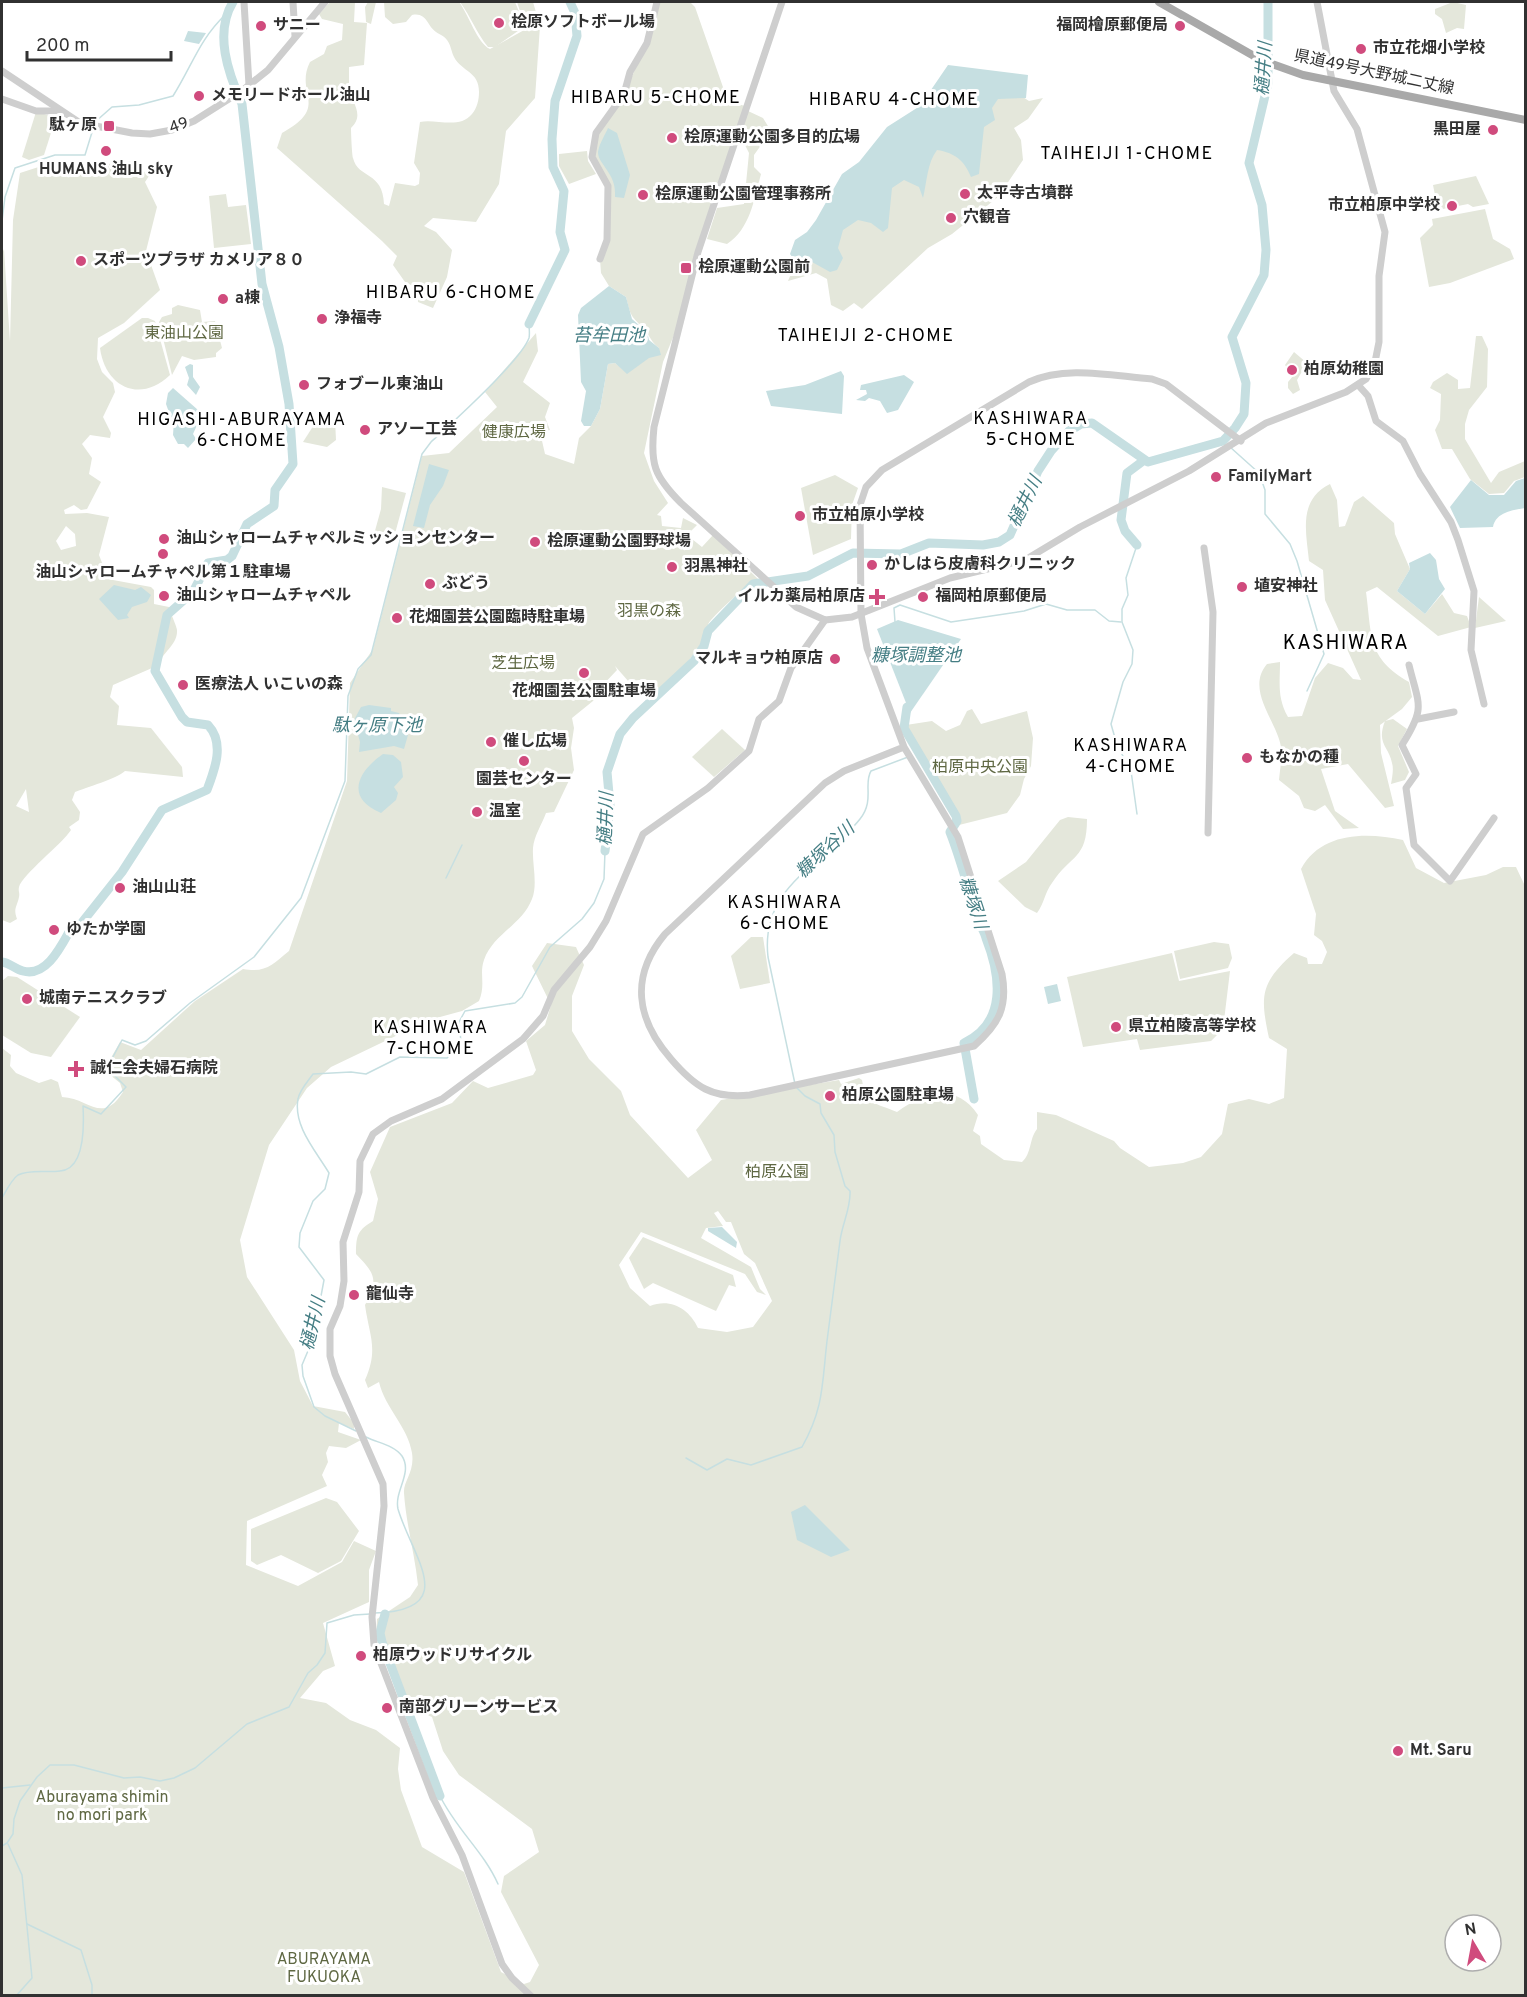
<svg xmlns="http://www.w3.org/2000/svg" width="1527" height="1997" viewBox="0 0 1527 1997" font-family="Overpass,'Noto Sans JP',sans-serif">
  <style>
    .green { fill: #e4e7db; fill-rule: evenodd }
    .water { fill: #c6dfe1 }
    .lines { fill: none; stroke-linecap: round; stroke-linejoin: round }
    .stream { stroke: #c6dfe1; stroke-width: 1.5 }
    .river { stroke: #c6dfe1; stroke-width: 9 }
    .tertiary { stroke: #cecece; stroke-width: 7 }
    .primary { stroke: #a9a9a9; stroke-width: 8 }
    .poi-dot { fill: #d04b7d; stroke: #fff; stroke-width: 2 }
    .labels { text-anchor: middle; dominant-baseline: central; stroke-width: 6; stroke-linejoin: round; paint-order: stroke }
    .poi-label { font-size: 16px; font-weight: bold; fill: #313131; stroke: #fff; text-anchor: start }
    .street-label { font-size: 16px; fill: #313131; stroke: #fff }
    .park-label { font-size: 16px; fill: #5f6843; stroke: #fff }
    .water-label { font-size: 18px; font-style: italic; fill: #457e84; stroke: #fff }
    .neighbourhood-label { font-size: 18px; letter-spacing: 1.5px; fill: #000; stroke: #fff }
    .quarter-label { font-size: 20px; letter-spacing: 1.5px; fill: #000; stroke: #fff }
  </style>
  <rect width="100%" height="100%" fill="#fff"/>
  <g class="green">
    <path d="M330 2H355L354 22 367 23 364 65 349 67C349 74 349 81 349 88 352 103 365 115 351 128 351 133 352 155 353 158 358 179 383 171 384 204L389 206 395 183 415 186 419 184 420 173 414 163 420 122C435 118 459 130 472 114 477 108 479 100 479 92 479 71 462 72 454 57 451 51 451 45 447 40 443 35 440 35 436 32 427 26 427 12 412 15L406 22 393 24 385 17 384 2H459C469 15 477 43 490 49L526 29 517 2H533L540 26 535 98 506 131 499 184 476 222 433 218 424 226 436 232 452 250 447 277 433 308 418 302 417 288 405 282 393 265 397 256 382 241 277 148 282 133C331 106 294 94 310 62L324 54 327 46 342 40 343 24 322 19 319 14Z"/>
    <polygon points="368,2 376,2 371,24 366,22 365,7"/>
    <path d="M460 2H515L525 26 495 47H488C476 32 471 17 460 2Z"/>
    <path d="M657 2H690L695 7 724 90 731 102 745 106 683 313 663 362 644 453 654 481 668 503 657 515 661 516 662 526 681 528 683 518 697 525 687 535 702 547 713 535 758 579 751 581C738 595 723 606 711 620 706 625 706 635 702 641 695 655 673 680 660 689 645 681 650 677 629 682L615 666 617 670 601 687 593 701 572 718 574 728 571 748 574 770 554 812 546 813C542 824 534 836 533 848 532 864 538 884 532 899 522 925 493 934 484 960 479 974 486 984 479 1001L462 1011 429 1020 331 1067 307 1088 269 1145 240 1240 247 1277 294 1350 300 1381 313 1406 345 1412 354 1423V1429L339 1423 338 1432 361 1440 346 1448 329 1446 326 1453 328 1462 322 1475 327 1486 247 1521 246 1565 298 1586 342 1562 354 1541 376 1551 369 1570V1602L323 1623 335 1666 323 1671 300 1698 326 1703 350 1720 376 1730 400 1748 398 1769 401 1790 422 1847 464 1872 501 1972 524 1984 530 1982 539 1965 501 1892 504 1876 539 1852 532 1829 459 1775 443 1751 432 1717 401 1703 376 1636 377 1619 410 1597 418 1585C415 1555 406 1524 404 1493 403 1481 415 1472 412 1453 408 1427 385 1408 379 1382L368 1388 365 1380C379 1349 369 1335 365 1305 379 1279 375 1274 356 1254 356 1235 358 1230 373 1221L378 1199 370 1172 390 1127 452 1103 473 1081 488 1088 533 1075 536 1070 526 1041 545 1025 551 1005 532 966 547 943 576 947 584 965 572 996V1031L589 1059 621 1091 630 1115 688 1178 712 1160 696 1130 721 1100 839 1080 841 1084 859 1078 862 1080C866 1105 876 1103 897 1112 925 1092 956 1082 978 1115L973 1131 980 1136 981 1144 1004 1160 1022 1162C1032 1153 1029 1139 1037 1129V1112L1056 1115 1114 1141 1120 1148 1149 1167 1183 1163 1201 1157 1222 1134 1228 1104 1249 1099 1269 1104 1284 1098 1287 1049 1269 1038C1260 996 1260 983 1294 953L1307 958 1308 964H1322L1327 952 1322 941 1314 935 1316 914 1301 869C1321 832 1366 832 1403 840L1416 868 1444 883 1486 875 1503 867H1516L1525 886V1995H2V1048L11 1055 10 1066 16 1073 39 1083 51 1079 58 1082 62 1097C89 1098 102 1125 123 1092L120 1083 104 1070 120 1042 141 1050 195 1001 243 969C266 973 272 965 289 951L347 781 350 683 373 649 422 456 449 453 497 407 485 392 536 333 538 351 523 382 550 403 545 417 550 430 540 432 545 454 574 464 579 438 591 426 600 409 608 364 615 363 627 373 659 348C651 342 650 336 645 330 631 315 631 318 626 297L609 286 601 273 600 259 607 244 608 186 592 157 596 133 624 94 647 43ZM718 1211 726 1222H731L744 1254 755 1263 772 1301 753 1327 727 1332 698 1328C689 1309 671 1298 650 1306L630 1288 619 1265 641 1232 745 1274 757 1292 766 1295 760 1289 751 1267 701 1238 706 1228 723 1226 714 1213ZM1455 1925H1491V1961H1455Z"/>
    <polygon points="1453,2 1466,5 1464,29 1457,28 1446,33 1442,19 1435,14 1435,9"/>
    <polygon points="997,95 1020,95 1029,101 1043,98 1028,119 1014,128 1021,140 1023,160 998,197 952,234 928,248 862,309 854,303 843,311 831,305 827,279 816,273 788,281 797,259 836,244 843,226 937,146 981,134 989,108"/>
    <path d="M748 111 763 118 771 131 754 155V167L761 174C754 200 750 229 727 244L707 239 717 208 744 204 749 153 740 135Z"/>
    <polygon points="36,112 56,117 44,155 29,160 22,157"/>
    <polygon points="587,151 588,161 596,174 569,184 559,166 559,154"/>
    <path d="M57 161 92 166 133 161 149 176 145 182 157 207 146 251 160 290 124 323 98 338 97 359 102 372 113 383 115 392 103 417 111 433 110 438 90 435 82 444 92 458 89 474 101 482 87 509 81 510 74 505 64 510 65 514 87 513 109 517 99 555 106 573 113 580 151 587 154 590V604L169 607C170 612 177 627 177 630 178 645 162 652 159 665L113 685 110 697 119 706 117 725 151 728 182 767 183 777 125 771C118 778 85 788 75 792L72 800 80 812 79 820 69 827 71 830C62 844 22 875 19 887 18 892 20 892 19 897 17 907 13 908 17 919L10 923 2 920V254L4 249 10 342 13 220 20 173ZM66 526 75 534 76 546 61 550 56 541ZM26 789 29 812 16 806Z"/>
    <polygon points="1476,176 1489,204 1473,207 1468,204 1438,210 1433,185"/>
    <polygon points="226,194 228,207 246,205 251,244 214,248 209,196"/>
    <polygon points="1485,209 1493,239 1510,249 1514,259 1450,283 1429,287 1420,238 1433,225 1432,219"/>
    <polygon points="178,305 200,310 202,322 215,321 222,348 216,353 216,357 194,360 182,356 172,375 159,322 162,317 172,314 172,308"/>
    <path d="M142 318H148L155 321 170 375C140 404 105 387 100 348Z"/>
    <polygon points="1476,336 1482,336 1488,349 1487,387 1469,410 1465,424 1465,439 1491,483 1499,472 1525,461 1525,477 1514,481 1504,493 1489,494 1470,479 1452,449 1442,449 1435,430 1440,420 1441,394 1430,388 1433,382 1447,373 1458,380 1458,389 1470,388"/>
    <polygon points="1294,352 1307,363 1297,380 1300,390 1293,394 1288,388 1288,382 1293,376 1285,365"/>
    <polygon points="319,417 335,420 336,440 327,447 303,442"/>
    <polygon points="835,475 858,488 852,505 851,539 813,555 801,488"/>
    <path d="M1330 484 1337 500 1339 527 1345 526 1354 502 1363 496 1394 523 1395 534 1410 569 1397 591 1425 614 1442 594 1454 613 1467 616 1471 627 1438 636 1377 587 1366 592C1372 636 1367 658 1409 682L1412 697 1402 709 1380 725 1381 753 1394 806 1385 808 1348 764 1321 769 1335 811 1359 828 1343 829 1325 805 1315 811 1304 808 1299 796 1279 780C1280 770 1282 758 1281 747 1277 721 1245 690 1267 664L1280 662C1280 684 1277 697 1288 717L1302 716 1315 678 1328 663 1343 668 1353 679 1361 680 1325 600 1323 570 1309 561C1306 531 1298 500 1330 484Z"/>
    <polygon points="382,487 406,493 393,541 373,538 381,509"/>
    <polygon points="1479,597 1506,621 1475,628"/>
    <polygon points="972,709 981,724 1027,711 1033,738 1031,766 1024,779 1020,795 1007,813 959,825 959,816 905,728 906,725 932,721 946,731 960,725 967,711"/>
    <path d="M1393 719 1407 729 1398 746 1409 772 1405 780 1391 784C1392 778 1394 769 1392 763 1389 746 1376 744 1385 721Z"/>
    <polygon points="722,729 745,750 714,777 692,757"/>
    <path d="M1068 817 1087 819C1087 860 1071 854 1052 883 1045 892 1044 904 1037 913L1025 907 998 881 1026 862 1060 820Z"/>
    <polygon points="751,937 763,937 770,983 740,989 731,956"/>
    <polygon points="1214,942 1229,944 1232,958 1228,968 1180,979 1174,951"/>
    <polygon points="1172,953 1179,981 1230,971 1223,1029 1211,1041 1140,1050 1137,1039 1083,1047 1067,977"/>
    <polygon points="8,976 17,977 80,1017 51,1057 31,1053 2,1035 2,981"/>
    <polygon points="643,1237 733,1275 736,1287 729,1285 716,1311 653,1283 644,1289 629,1258"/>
    <polygon points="326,1498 337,1502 359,1531 341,1561 318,1573 281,1555 257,1565 251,1561 251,1529"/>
  </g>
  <g class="water">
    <polygon points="188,31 206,33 199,44 184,41"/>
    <path d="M948 65 1028 75 1026 98 998 99 992 108 995 120 984 127 979 174 971 177C964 160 955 153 937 150 927 163 927 182 923 198L919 187 904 180 892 188 888 228 883 232 871 223 858 220 843 230 838 248 843 258 837 270 830 272 812 262 795 261 790 254 795 240 807 232 816 220 842 174 859 162 887 127 920 106Z"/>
    <path d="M608 128 617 133 630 175 624 198 615 197C617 173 598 165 598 152 599 144 605 135 608 128Z"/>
    <polygon points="609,286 626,297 632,319 647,332 649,340 659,348 661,355 649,358 627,374 615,363 608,364 600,409 591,426 584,426 581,421 586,391 581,382 578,315 581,308"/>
    <polygon points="190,364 193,365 193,377 200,387 196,395 187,385 189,378 185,367"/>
    <polygon points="841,371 844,376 842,414 771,406 766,391 805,385"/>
    <polygon points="904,375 914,382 898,410 887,413 880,401 869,398 865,401 856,400 867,394 866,390 860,390 861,385"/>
    <polygon points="173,388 198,410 198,423 193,434 196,439 188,448 184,444 178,444 173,435 174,420 171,418 166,404 168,393"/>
    <polygon points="429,464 449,470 443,486 430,505 424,528 413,526"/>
    <path d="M1525 478V508C1513 510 1496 512 1493 527L1460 528 1450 507 1471 480 1489 495H1504L1516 481Z"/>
    <polygon points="1430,553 1436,560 1439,579 1445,589 1425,614 1397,591 1410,569 1409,563"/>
    <polygon points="114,585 135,590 141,587 151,595 147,602 132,607 127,615 129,618 118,620 99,599"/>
    <polygon points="898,620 961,639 910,713 877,629"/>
    <polygon points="369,705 391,708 391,711 399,713 408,735 404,749 394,746 359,752 360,742 354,720 361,707"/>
    <path d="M383 754 393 755 401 762 403 777 394 787 398 793 396 800 381 813C345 798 357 772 383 754Z"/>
    <polygon points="1057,984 1061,1001 1048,1004 1044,987"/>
    <polygon points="722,1227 737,1242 736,1248 708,1231 708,1228"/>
    <polygon points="805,1505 850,1550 831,1557 797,1540 791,1512"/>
  </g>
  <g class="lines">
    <g class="stream">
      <path d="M95 122 112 107 139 105 173 96C192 66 199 40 225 15"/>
      <polyline points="2,221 5,197 15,168 55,155 85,155 93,129"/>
      <polyline points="1230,447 1259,473 1265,490 1265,514 1290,544 1297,561 1324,654 1307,691"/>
      <polyline points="895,622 894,608 900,605 951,622 1024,611 1046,604 1067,610 1095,610 1109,621 1121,622"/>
      <polyline points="1137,814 1131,771 1117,745 1111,724 1123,682 1132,664 1133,650 1122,622 1122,609 1128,595 1126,578 1137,545"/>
      <polyline points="446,878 462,845"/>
      <path d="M795 1084 768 957C760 885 823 866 860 819 875 800 863 784 871 771L908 757"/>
      <path d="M2 1198C6 1191 11 1180 18 1175 30 1169 47 1173 60 1171 85 1169 84 1124 83 1106L101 1114 126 1087 107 1068 122 1040 135 1045 146 1041 190 1003 254 957 301 898 345 781 348 696 358 669 371 655 422 454 431 442C453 422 520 362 529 338 530 334 529 328 529 324"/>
      <path d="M356 1431 325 1416 314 1407 303 1376 302 1365 313 1339 324 1280 299 1247 300 1233 313 1201 325 1189 329 1173C316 1151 293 1126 298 1099 299 1091 308 1081 313 1074L351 1072 366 1074 400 1057 447 1058 461 1042 459 1022 465 1011 515 1003 522 997 550 947 582 919 594 903 604 879 605 851"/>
      <path d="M366 1437C378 1443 394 1445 402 1456 413 1473 394 1491 398 1509 412 1557 462 1611 374 1613"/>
      <path d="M686 1458 707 1470 727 1459 751 1465 802 1447C824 1408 822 1384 827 1341 831 1308 836 1274 840 1241 842 1224 851 1208 850 1191L845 1186 835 1152 834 1135 821 1113 820 1104 805 1096 797 1088"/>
      <polyline points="2,1788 30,1785"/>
      <path d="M440 1796C456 1829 484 1852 498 1884"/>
      <polyline points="8,1844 22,1875 32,1978 16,1996"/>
      <polyline points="2,1846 7,1843 13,1834 14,1819 20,1801 37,1777 50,1765 74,1765 124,1778 140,1777 160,1781 174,1778 195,1768 247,1724 289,1707 308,1673 317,1665 325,1653 327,1623 354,1615 370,1614"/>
      <polyline points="27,1924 81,1950 92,1985 92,1996"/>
    </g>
    <g class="river">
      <polyline points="529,324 565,250 560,232 564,191 553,167 552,139 555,101 577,36 575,13 570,2"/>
      <polyline points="1137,545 1125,531 1121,520 1127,473 1143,461"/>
      <path d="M907 707 904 728 956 816 957 821 950 832C961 860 968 888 977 917 979 924 984 930 986 938 1001 976 1007 1023 964 1043L974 1099"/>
      <polyline points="605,851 610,805 607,772 620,734 633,718 694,661 704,646 708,631 753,584 808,576 853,553 901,554 929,543 983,545 999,542 1010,535 1038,471 1051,451 1069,431 1081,424 1092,423 1148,462 1223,441 1235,428 1244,414 1246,383 1232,337 1264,275 1266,250 1262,205 1249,163 1268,83 1268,2"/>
      <path d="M2 962C10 963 15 969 23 971 48 978 63 942 73 925H80L122 872 162 810 207 790C215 769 225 743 208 725L187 722 182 717 155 671 167 615 193 592 208 563 227 560 232 556 247 524 274 506 275 490 293 464 289 404 279 347 262 284 242 104C228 73 214 33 233 2"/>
      <polyline points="385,1614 380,1633 382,1642 440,1796"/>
    </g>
    <g class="tertiary">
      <polyline points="244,2 249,85"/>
      <polyline points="293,2 295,36"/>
      <path d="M782 2 698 252 654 427C650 464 654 476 681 503L796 607 825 620 852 617 950 578 1025 560 1080 527 1189 471 1266 423 1346 392 1366 379 1375 362 1379 342V276L1385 232 1357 129 1334 91 1317 2"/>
      <polyline points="2,71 80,123 132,133 150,134 172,130 194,121 243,90 268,70 325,2"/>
      <polyline points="2,99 36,111 59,111"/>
      <polyline points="600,259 607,240 608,186 592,157 596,133 624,94 630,72 647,43 657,2"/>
      <polyline points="1359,386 1368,396 1376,421 1403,441 1420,474 1451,522 1458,540 1474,591 1471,650 1484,704"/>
      <polyline points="1204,548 1213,612 1208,833"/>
      <path d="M1409 665C1419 706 1426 707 1402 745L1416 774 1406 788 1414 845 1450 881 1494 818"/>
      <polyline points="1418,719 1454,712"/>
      <path d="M904 747 844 771 825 783 665 934C630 976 636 1019 671 1059 695 1087 712 1099 750 1095L974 1046C999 1024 1008 1007 1002 974L958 837 904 747 867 648 861 614 860 505 866 487 882 470 1029 382C1066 365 1112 376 1152 379L1166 384 1241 441"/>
      <polyline points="531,1996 512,1978 502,1964 462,1855 433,1798 374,1645 372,1617 384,1506 383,1484 335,1374 330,1356 330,1329 340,1306 344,1281 343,1242 359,1192 360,1161 373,1134 391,1121 442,1099 523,1039 543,1016 554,990 590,947 606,921 643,834 708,788 749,751 759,719 779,701 791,668 825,620"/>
    </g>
    <polyline class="primary" points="1159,2 1261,60 1303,75 1526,120"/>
  </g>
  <g class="poi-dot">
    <circle cx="499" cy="23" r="6"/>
    <circle cx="261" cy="26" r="6"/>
    <circle cx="1180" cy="26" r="6"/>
    <circle cx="1361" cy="49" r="6"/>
    <circle cx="199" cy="96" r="6"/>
    <rect x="103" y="120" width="12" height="12" rx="3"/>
    <circle cx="1493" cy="130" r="6"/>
    <circle cx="672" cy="138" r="6"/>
    <circle cx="106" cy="151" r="6"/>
    <circle cx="965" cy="194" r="6"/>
    <circle cx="643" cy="195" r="6"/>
    <circle cx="1452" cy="206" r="6"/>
    <circle cx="951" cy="218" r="6"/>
    <circle cx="81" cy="261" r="6"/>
    <rect x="680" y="262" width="12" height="12" rx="3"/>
    <circle cx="223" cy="299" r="6"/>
    <circle cx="322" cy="319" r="6"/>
    <circle cx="1292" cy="370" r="6"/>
    <circle cx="304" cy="385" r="6"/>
    <circle cx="365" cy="430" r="6"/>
    <circle cx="1216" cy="477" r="6"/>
    <circle cx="800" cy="516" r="6"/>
    <circle cx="164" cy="539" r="6"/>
    <circle cx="535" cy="542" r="6"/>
    <circle cx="163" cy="554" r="6"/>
    <circle cx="872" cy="565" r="6"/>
    <circle cx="672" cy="567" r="6"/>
    <circle cx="430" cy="584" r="6"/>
    <circle cx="1242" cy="587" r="6"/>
    <circle cx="164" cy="596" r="6"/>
    <path d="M874 588h6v6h6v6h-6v6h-6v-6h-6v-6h6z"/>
    <circle cx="923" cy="597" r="6"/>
    <circle cx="397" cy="618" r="6"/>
    <circle cx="835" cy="659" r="6"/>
    <circle cx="584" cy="673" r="6"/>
    <circle cx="183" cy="685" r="6"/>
    <circle cx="491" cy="742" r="6"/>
    <circle cx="1247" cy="758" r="6"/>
    <circle cx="524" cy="761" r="6"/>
    <circle cx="477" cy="812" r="6"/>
    <circle cx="120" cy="888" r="6"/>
    <circle cx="54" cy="930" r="6"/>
    <circle cx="27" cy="999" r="6"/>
    <circle cx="1116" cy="1027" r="6"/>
    <path d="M73 1060h6v6h6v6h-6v6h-6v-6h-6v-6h6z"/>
    <circle cx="830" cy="1096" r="6"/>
    <circle cx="354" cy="1295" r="6"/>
    <circle cx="361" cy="1656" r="6"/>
    <circle cx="387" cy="1708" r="6"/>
    <circle cx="1398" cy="1751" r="6"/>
  </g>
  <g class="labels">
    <g class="poi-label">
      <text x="511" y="23">桧原ソフトボール場</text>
      <text x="273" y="26">サニー</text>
      <text x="1168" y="26" text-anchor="end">福岡檜原郵便局</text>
      <text x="1373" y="49">市立花畑小学校</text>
      <text x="211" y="96">メモリードホール油山</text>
      <text x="97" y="126" text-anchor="end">駄ヶ原</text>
      <text x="1481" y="130" text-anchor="end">黒田屋</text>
      <text x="684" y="138">桧原運動公園多目的広場</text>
      <text x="106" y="170" text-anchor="middle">HUMANS 油山 sky</text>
      <text x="977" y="194">太平寺古墳群</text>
      <text x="655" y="195">桧原運動公園管理事務所</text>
      <text x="1440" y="206" text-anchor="end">市立柏原中学校</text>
      <text x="963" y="218">穴観音</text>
      <text x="93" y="261">スポーツプラザ カメリア８０</text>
      <text x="698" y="268">桧原運動公園前</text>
      <text x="235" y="299">a棟</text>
      <text x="334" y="319">浄福寺</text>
      <text x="1304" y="370">柏原幼稚園</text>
      <text x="316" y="385">フォブール東油山</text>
      <text x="377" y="430">アソー工芸</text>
      <text x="1228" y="477">FamilyMart</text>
      <text x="812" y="516">市立柏原小学校</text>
      <text x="176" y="539">油山シャロームチャペルミッションセンター</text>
      <text x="547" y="542">桧原運動公園野球場</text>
      <text x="884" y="565">かしはら皮膚科クリニック</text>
      <text x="684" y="567">羽黒神社</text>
      <text x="163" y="573" text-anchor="middle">油山シャロームチャペル第１駐車場</text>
      <text x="442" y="584">ぶどう</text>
      <text x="1254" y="587">埴安神社</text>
      <text x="176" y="596">油山シャロームチャペル</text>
      <text x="865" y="597" text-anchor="end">イルカ薬局柏原店</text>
      <text x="935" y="597">福岡柏原郵便局</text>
      <text x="409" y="618">花畑園芸公園臨時駐車場</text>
      <text x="823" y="659" text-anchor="end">マルキョウ柏原店</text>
      <text x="195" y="685">医療法人 いこいの森</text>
      <text x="584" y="692" text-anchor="middle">花畑園芸公園駐車場</text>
      <text x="503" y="742">催し広場</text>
      <text x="1259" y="758">もなかの種</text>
      <text x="524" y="780" text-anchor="middle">園芸センター</text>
      <text x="489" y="812">温室</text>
      <text x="132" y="888">油山山荘</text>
      <text x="66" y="930">ゆたか学園</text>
      <text x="39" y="999">城南テニスクラブ</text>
      <text x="1128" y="1027">県立柏陵高等学校</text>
      <text x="90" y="1069">誠仁会夫婦石病院</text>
      <text x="842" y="1096">柏原公園駐車場</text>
      <text x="366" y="1295">龍仙寺</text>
      <text x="373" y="1656">柏原ウッドリサイクル</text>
      <text x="399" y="1708">南部グリーンサービス</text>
      <text x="1410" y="1751">Mt. Saru</text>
    </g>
    <g class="street-label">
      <text transform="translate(1374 73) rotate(12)">県道49号大野城二丈線</text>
      <text transform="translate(179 126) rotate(-20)">49</text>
    </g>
    <g class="park-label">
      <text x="184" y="334">東油山公園</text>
      <text x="514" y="433">健康広場</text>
      <text x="649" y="612">羽黒の森</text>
      <text x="523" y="664">芝生広場</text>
      <text x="980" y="768">柏原中央公園</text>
      <text x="777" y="1173">柏原公園</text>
      <text x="102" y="1798">Aburayama shimin<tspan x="102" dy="18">no mori park</tspan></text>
      <text x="324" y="1960">ABURAYAMA<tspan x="324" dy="18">FUKUOKA</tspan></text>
    </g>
    <g class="water-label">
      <text transform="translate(1265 69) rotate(-86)">樋井川</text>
      <text x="609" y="336">苔牟田池</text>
      <text transform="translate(1026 502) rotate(-64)">樋井川</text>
      <text x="916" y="656">糠塚調整池</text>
      <text x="377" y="726">駄ヶ原下池</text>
      <text transform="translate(607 819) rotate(-88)">樋井川</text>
      <text transform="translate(826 851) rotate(-43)">糠塚谷川</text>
      <text transform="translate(972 903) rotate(72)">糠塚川</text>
      <text transform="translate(314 1324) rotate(-77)">樋井川</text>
    </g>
    <g class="neighbourhood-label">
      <text x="656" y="98">HIBARU 5-CHOME</text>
      <text x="894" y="100">HIBARU 4-CHOME</text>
      <text x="1127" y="154">TAIHEIJI 1-CHOME</text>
      <text x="451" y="293">HIBARU 6-CHOME</text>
      <text x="866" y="336">TAIHEIJI 2-CHOME</text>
      <text x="1031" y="419">KASHIWARA<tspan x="1031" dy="21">5-CHOME</tspan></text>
      <text x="242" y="420">HIGASHI-ABURAYAMA<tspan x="242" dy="21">6-CHOME</tspan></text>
      <text x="1131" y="746">KASHIWARA<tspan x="1131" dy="21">4-CHOME</tspan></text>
      <text x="785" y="903">KASHIWARA<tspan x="785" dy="21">6-CHOME</tspan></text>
      <text x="431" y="1028">KASHIWARA<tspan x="431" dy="21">7-CHOME</tspan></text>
    </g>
    <g class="quarter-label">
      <text x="1346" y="644">KASHIWARA</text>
    </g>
  </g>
  <rect width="1527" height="1997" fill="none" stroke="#313131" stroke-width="6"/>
  <g transform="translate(1473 1943) rotate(350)"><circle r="28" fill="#ffffff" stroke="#adadad" stroke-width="1.5"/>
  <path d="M0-4.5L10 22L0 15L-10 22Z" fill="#d04b7d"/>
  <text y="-9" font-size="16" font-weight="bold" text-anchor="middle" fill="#313131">N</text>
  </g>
  <path d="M27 51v9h144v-9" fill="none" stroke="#313131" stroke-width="3"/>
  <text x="36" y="51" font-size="18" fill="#313131" stroke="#ffffff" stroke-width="4.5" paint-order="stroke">200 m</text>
</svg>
